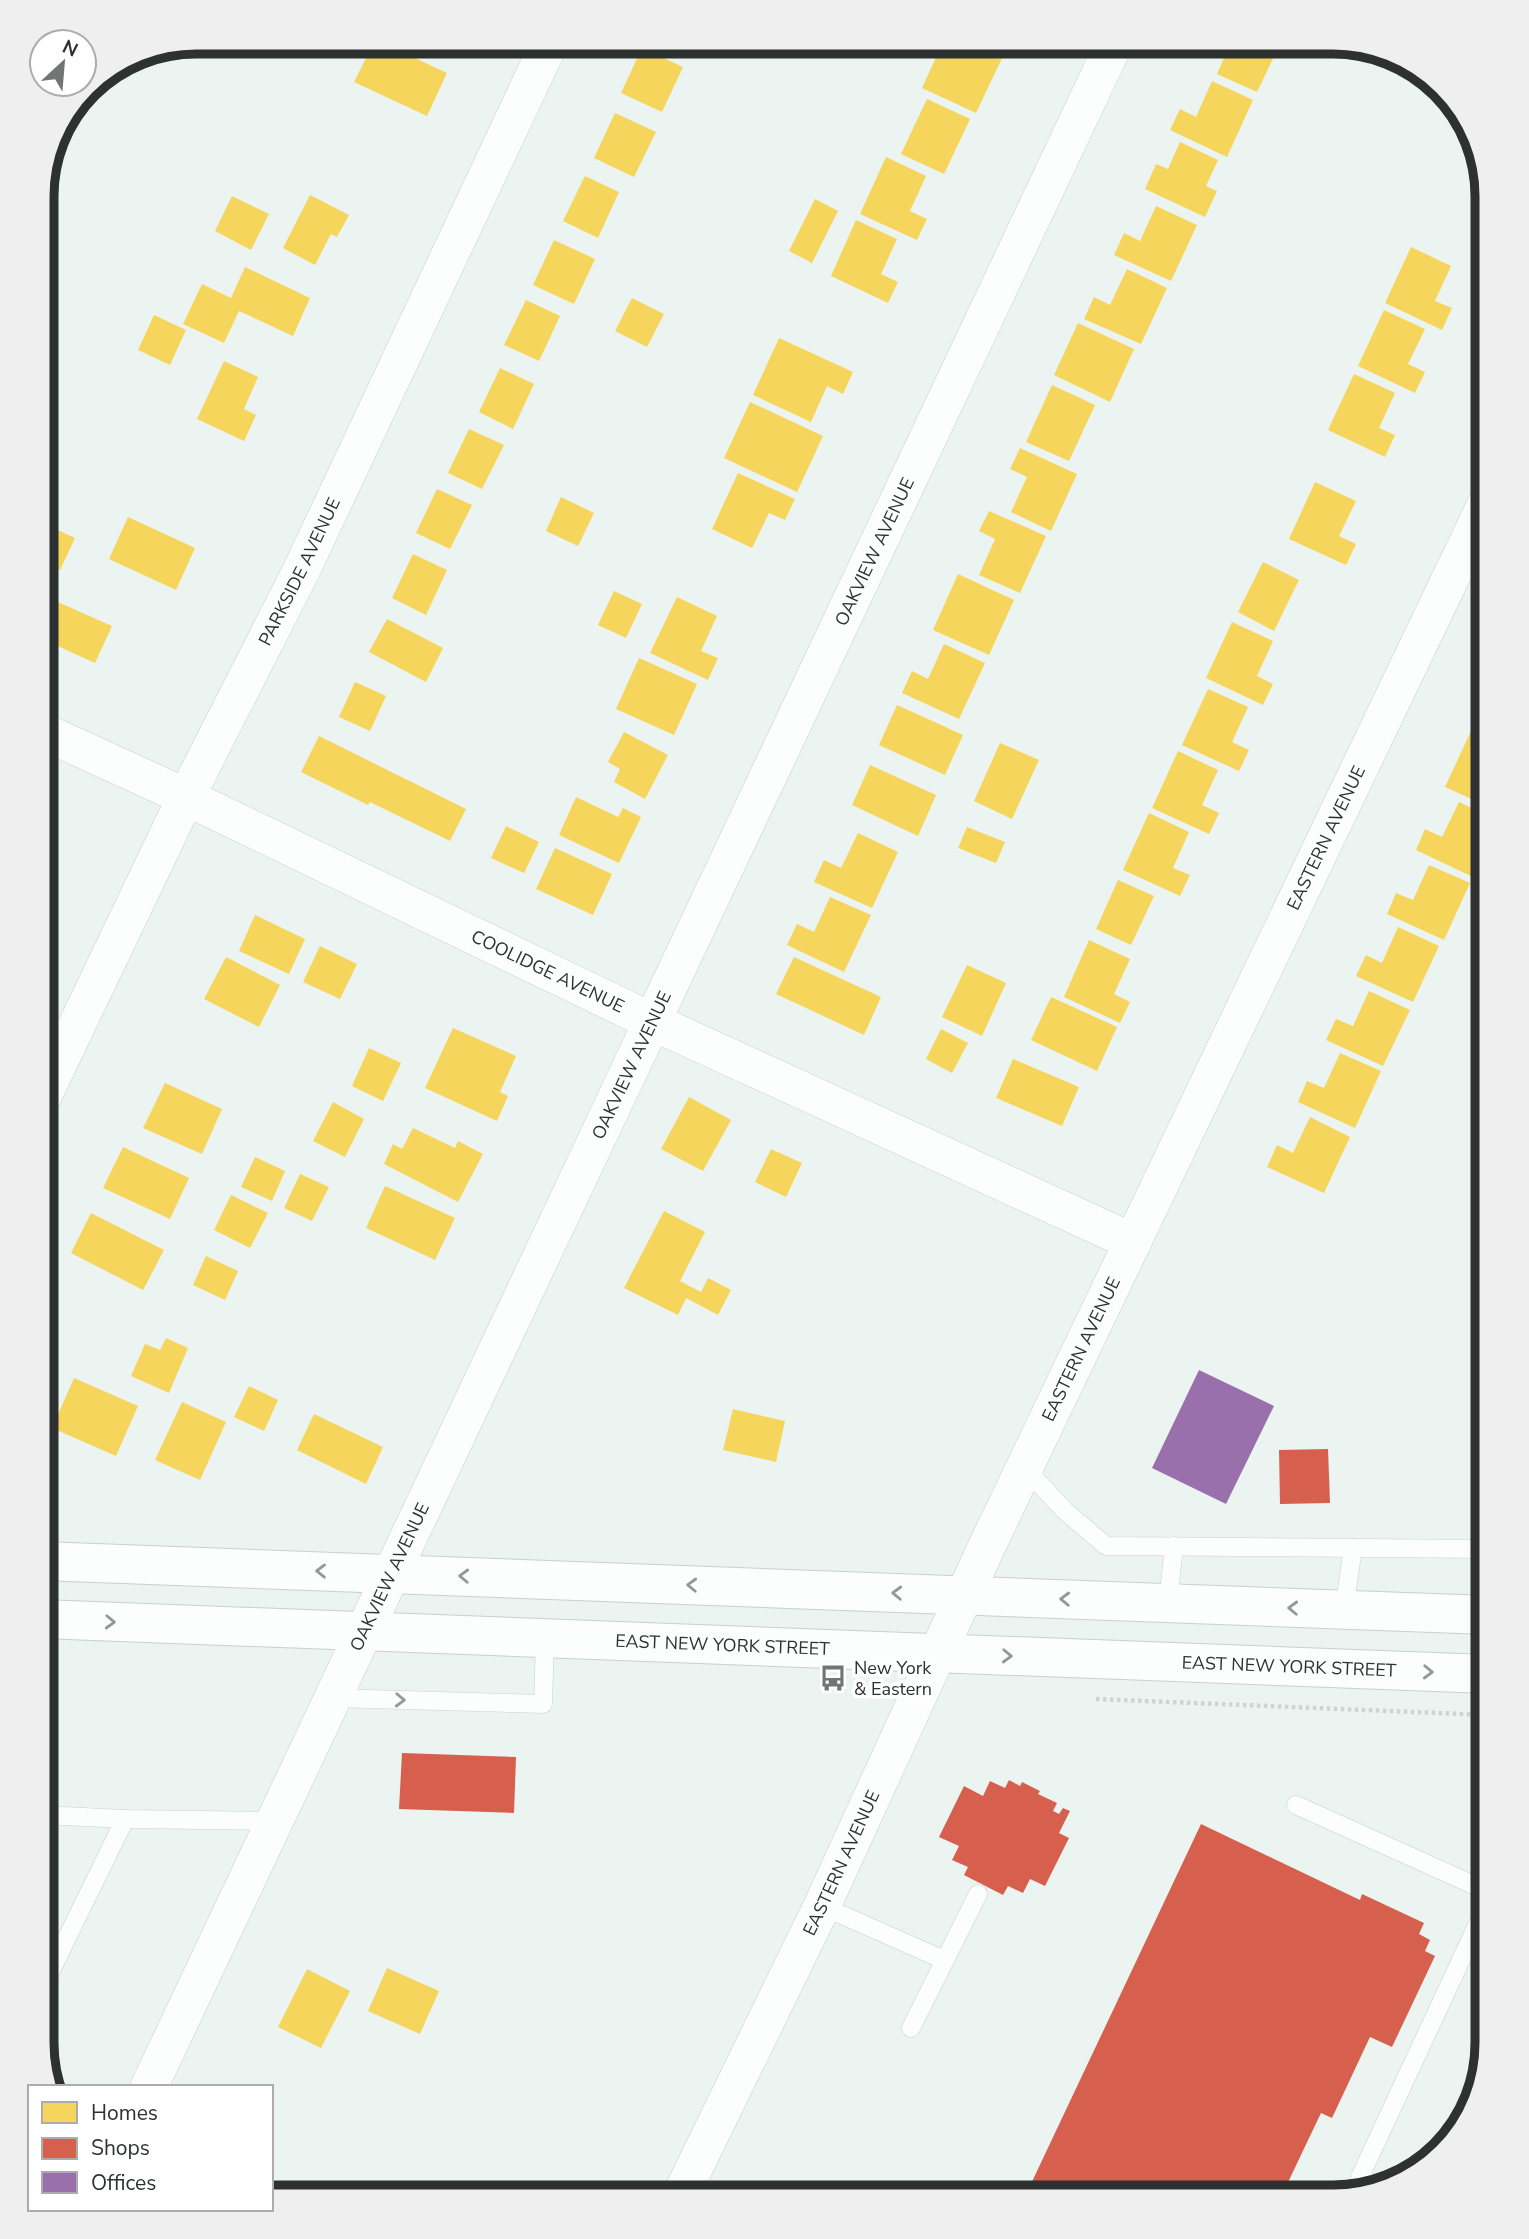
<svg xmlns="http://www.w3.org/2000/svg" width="1529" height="2239" viewBox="0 0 1529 2239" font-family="'Nunito Sans',sans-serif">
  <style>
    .homes { fill: #f6d55c }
    .shops { fill: #d6604d }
    .offices { fill: #9970ab }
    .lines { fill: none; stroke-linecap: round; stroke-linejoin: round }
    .lane-casing { stroke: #c9d0cd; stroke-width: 19 }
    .street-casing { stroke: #c9d0cd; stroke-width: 38 }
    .primary-casing { stroke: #c9d0cd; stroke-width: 40 }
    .path { stroke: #d0d3d2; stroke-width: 4.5; stroke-dasharray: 3.5 3.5; stroke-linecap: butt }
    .lane { stroke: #fcfdfd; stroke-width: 18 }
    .street { stroke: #fcfdfd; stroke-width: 37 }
    .primary { stroke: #fcfdfd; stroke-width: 38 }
    .oneway { stroke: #949896 }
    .labels { text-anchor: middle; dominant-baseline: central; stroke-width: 7; stroke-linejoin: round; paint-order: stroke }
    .street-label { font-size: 18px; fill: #2d3230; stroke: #fff }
    .poi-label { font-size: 18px; fill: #2d3230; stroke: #fff; text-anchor: start }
    .rim { fill: none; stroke: #2d3230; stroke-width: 9 }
  </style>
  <rect width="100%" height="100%" fill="#ecf4f1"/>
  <g class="homes">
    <polygon points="357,42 422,42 415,58 447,73 427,116 354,82 368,54 354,47"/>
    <polygon points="943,42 969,42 1002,58 976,113 922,88"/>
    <polygon points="1231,42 1281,42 1257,92 1217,74"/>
    <polygon points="642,48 683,67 662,112 621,93"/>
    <polygon points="1212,81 1253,100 1227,157 1170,130 1180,109 1196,117"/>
    <polygon points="927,99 970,119 944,174 901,154"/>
    <polygon points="615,113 656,132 634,177 594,158"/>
    <polygon points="1180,142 1218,160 1206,186 1217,191 1205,217 1145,189 1156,164 1168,169"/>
    <polygon points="886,157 926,176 910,211 927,219 917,240 860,214"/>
    <polygon points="585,176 619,192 598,238 563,221"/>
    <polygon points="310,195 349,215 337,237 331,234 315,265 283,248"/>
    <polygon points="232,196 269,214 251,250 215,231"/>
    <polygon points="815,199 838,211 812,263 789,251"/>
    <polygon points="1156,206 1197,225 1171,281 1114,255 1124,233 1140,241"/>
    <polygon points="856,220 897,239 881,274 898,282 888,303 831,276"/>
    <polygon points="554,240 595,259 574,304 533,285"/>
    <polygon points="1411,247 1451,266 1435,301 1452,308 1442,330 1385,303"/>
    <polygon points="245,267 310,298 293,336 239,311 224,343 183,324 202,284 231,298"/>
    <polygon points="1127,269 1167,288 1141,344 1084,319 1094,297 1110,305"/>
    <polygon points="632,298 664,314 647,347 615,331"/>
    <polygon points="526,300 560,316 539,361 504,345"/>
    <polygon points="1384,310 1425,329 1408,364 1425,372 1415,393 1358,366"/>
    <polygon points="154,315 186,330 170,365 138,350"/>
    <polygon points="1078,323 1134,349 1110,402 1054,375"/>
    <polygon points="779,338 853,372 843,394 827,386 811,422 753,395"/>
    <polygon points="224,361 258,377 244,409 256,415 244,441 197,419"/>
    <polygon points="500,368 534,384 513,429 479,412"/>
    <polygon points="1354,374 1395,393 1379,428 1395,435 1385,457 1328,430"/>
    <polygon points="1052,385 1095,405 1069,461 1026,442"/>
    <polygon points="750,402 823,436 797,492 724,458"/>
    <polygon points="469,429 504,445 482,489 448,473"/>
    <polygon points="1020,448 1077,474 1051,531 1011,512 1027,477 1010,469"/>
    <polygon points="738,473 795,499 785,520 769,513 752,548 712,529"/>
    <polygon points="1315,482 1356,501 1339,536 1356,544 1346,565 1289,539"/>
    <polygon points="437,489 472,505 450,549 416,533"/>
    <polygon points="561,497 594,513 578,546 546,531"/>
    <polygon points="989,511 1046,536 1020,593 979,575 995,539 979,531"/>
    <polygon points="128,517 195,548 176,590 109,559"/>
    <polygon points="42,523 75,538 60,570 42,563"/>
    <polygon points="413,554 447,570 426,615 392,598"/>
    <polygon points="1263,562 1299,580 1274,631 1238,612"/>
    <polygon points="958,574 1014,600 989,655 933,630"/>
    <polygon points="614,591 642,604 626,638 598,625"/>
    <polygon points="42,595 112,626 95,663 42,639"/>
    <polygon points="677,597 717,616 701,651 718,658 708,680 650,653"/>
    <polygon points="387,619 443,648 426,682 369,652"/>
    <polygon points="1232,622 1273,641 1257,676 1273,684 1263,705 1206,678"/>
    <polygon points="944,644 985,663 959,719 902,693 912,671 928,679"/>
    <polygon points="639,658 697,684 674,735 616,709"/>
    <polygon points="355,682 386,696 370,731 339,717"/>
    <polygon points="1208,689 1248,707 1232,742 1249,750 1239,771 1182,745"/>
    <polygon points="1487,702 1487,730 1477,725"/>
    <polygon points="897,705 963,735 945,775 879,745"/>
    <polygon points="1471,731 1487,738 1487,806 1445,787"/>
    <polygon points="624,732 668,755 645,799 614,782 620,769 608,762"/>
    <polygon points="319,736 466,809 450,841 370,802 368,805 301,772"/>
    <polygon points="1000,743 1039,760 1012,819 974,801"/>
    <polygon points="1178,751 1218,770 1202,805 1219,813 1209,834 1152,808"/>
    <polygon points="870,765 936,795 918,836 852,805"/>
    <polygon points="576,797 618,817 623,808 641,817 619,863 559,835"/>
    <polygon points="1459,802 1487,815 1487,847 1473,877 1416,850 1425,829 1442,837"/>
    <polygon points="1149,813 1189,832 1173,868 1190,875 1180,896 1123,870"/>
    <polygon points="506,826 539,842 524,873 491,858"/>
    <polygon points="967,827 1005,842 996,863 958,848"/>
    <polygon points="858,833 898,852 872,908 814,882 824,860 841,868"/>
    <polygon points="555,848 612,874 593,915 536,889"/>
    <polygon points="1429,865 1470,883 1444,940 1387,914 1396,893 1413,900"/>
    <polygon points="1118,880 1154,896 1131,945 1096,929"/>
    <polygon points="830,897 871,915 844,972 787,945 797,924 814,932"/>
    <polygon points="255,915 305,939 289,974 239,951"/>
    <polygon points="1398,927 1439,946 1413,1002 1356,976 1366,955 1382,963"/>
    <polygon points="1089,940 1130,959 1114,994 1130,1002 1120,1023 1064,997"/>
    <polygon points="320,946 357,964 340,999 303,982"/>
    <polygon points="226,957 280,985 259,1027 204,999"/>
    <polygon points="794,957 881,997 864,1035 776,994"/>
    <polygon points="967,965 1006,983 982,1036 942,1017"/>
    <polygon points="1369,991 1410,1010 1383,1066 1326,1040 1336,1019 1353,1026"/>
    <polygon points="1051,997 1117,1027 1097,1071 1031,1040"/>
    <polygon points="453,1028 516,1056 500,1092 508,1096 497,1121 425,1088"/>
    <polygon points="941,1029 968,1043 952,1073 926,1059"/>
    <polygon points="369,1048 401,1063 383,1101 352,1086"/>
    <polygon points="1340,1053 1381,1071 1355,1128 1298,1102 1307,1081 1324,1088"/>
    <polygon points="1013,1059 1079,1087 1062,1126 996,1098"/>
    <polygon points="165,1083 222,1109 202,1154 143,1128"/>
    <polygon points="689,1097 731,1120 703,1171 661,1149"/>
    <polygon points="333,1102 364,1119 345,1157 313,1141"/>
    <polygon points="1310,1117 1350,1137 1324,1193 1267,1167 1277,1145 1293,1153"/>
    <polygon points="413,1128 455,1148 458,1141 483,1154 458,1202 384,1164 393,1144 402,1149"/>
    <polygon points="123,1147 189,1178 170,1219 103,1188"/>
    <polygon points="771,1149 802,1163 786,1197 755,1182"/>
    <polygon points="255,1157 285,1171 272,1201 241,1187"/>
    <polygon points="300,1174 329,1187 312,1221 284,1208"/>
    <polygon points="385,1186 455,1218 435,1260 366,1228"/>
    <polygon points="231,1195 268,1213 250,1248 214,1230"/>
    <polygon points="664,1211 705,1232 680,1281 701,1292 708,1278 731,1290 718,1315 686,1298 678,1315 624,1288"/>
    <polygon points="91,1213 164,1250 143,1290 71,1253"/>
    <polygon points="206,1256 238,1271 225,1300 193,1285"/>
    <polygon points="166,1338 188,1348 169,1393 131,1376 145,1344 160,1350"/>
    <polygon points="74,1378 138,1406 116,1456 52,1428"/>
    <polygon points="249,1386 278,1400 264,1431 234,1417"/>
    <polygon points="182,1402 226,1422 200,1480 155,1460"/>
    <polygon points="733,1409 785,1421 776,1462 723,1450"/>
    <polygon points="314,1414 383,1447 366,1484 297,1450"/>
    <polygon points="387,1968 439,1991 420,2034 368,2011"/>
    <polygon points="307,1969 350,1991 321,2048 278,2027"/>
  </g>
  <g class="shops">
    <polygon points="1328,1449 1330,1503 1280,1504 1279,1450"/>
    <polygon points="402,1753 516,1757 514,1813 399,1809"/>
    <polygon points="1009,1780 1020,1786 1022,1782 1040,1791 1038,1794 1057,1803 1053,1811 1059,1814 1063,1808 1070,1811 1059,1833 1069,1838 1045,1886 1030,1879 1023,1893 1008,1886 1003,1895 964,1875 968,1867 952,1860 959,1846 939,1837 964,1786 983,1796 990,1781 1005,1788"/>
    <polygon points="1201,1824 1360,1900 1362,1894 1424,1923 1419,1934 1430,1940 1425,1951 1435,1956 1392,2047 1370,2037 1332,2118 1321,2113 1281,2197 1046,2197 1029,2188"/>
  </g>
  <polygon class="offices" points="1199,1370 1274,1406 1226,1504 1152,1468"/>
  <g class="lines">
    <g class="lane-casing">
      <g id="lane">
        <polyline points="1025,1468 1065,1511 1106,1546 1487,1549"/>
        <polyline points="1168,1603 1174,1546"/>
        <polyline points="1344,1610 1353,1548"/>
        <polyline points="332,1698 543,1704 545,1639"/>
        <polyline points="1296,1805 1487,1891"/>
        <polyline points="42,1815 125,1819 274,1821"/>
        <polyline points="822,1906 944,1960"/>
        <polyline points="42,1989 125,1819"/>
        <polyline points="911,2028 978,1894"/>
        <polyline points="1376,2186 1360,2177 1487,1904"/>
      </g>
    </g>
    <g class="street-casing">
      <g id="street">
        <path id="s1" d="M42 731 186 797 653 1022 1133 1242"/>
        <path id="s2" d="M42 1098 186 797 301 571 550 42"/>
        <path id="s3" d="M149 2087C470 1405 794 724 1115 42"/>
        <path id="s4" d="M680 2197 822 1906 986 1548 1487 502"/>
      </g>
    </g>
    <g class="primary-casing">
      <g id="primary">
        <polyline points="42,1561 1487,1615"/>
        <path id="s5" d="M42 1619 1487 1674"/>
      </g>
    </g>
    <polyline class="path" points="1096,1699 1487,1715"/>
    <use href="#lane" class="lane"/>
    <use href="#street" class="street"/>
    <use href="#primary" class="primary"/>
  </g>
  <defs><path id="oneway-chevron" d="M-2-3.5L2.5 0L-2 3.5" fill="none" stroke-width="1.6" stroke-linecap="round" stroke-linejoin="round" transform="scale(1.75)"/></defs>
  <g class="oneway">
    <use href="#oneway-chevron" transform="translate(321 1571) rotate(-179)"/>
    <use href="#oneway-chevron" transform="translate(464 1576) rotate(-178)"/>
    <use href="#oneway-chevron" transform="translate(692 1585) rotate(-178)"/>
    <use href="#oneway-chevron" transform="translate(897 1593) rotate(-178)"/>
    <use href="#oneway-chevron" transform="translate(1065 1599) rotate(-178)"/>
    <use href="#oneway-chevron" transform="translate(1293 1608) rotate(-178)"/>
    <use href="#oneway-chevron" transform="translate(110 1622) rotate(2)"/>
    <use href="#oneway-chevron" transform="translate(1007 1656) rotate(2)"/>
    <use href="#oneway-chevron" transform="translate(1428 1672) rotate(2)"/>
    <use href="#oneway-chevron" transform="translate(400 1700) rotate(2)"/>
  </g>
  <defs>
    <g id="bus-bare" transform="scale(2.1)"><path d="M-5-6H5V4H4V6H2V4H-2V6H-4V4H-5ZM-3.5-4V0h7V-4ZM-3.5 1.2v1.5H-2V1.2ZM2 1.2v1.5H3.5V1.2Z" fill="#707674" stroke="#fff" stroke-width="2.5" paint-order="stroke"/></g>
  </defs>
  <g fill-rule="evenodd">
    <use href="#bus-bare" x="833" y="1678"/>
  </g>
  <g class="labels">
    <g class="street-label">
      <text stroke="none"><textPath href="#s3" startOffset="1698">OAKVIEW AVENUE</textPath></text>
      <text stroke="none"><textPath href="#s2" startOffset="586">PARKSIDE AVENUE</textPath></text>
      <text stroke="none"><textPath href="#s4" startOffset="1505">EASTERN AVENUE</textPath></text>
      <text stroke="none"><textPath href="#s1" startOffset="560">COOLIDGE AVENUE</textPath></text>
      <text stroke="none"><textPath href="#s3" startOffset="1130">OAKVIEW AVENUE</textPath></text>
      <text stroke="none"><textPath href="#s4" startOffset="938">EASTERN AVENUE</textPath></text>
      <text stroke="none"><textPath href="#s3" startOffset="564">OAKVIEW AVENUE</textPath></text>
      <text stroke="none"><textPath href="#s5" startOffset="681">EAST NEW YORK STREET</textPath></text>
      <text stroke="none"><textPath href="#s5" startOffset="1248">EAST NEW YORK STREET</textPath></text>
      <text stroke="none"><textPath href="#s4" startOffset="371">EASTERN AVENUE</textPath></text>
    </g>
    <g class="poi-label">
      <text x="854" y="1668">New York<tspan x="854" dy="21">&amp; Eastern</tspan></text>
    </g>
  </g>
  <path d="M0 0H1529V2239H0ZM196 54H1333A142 142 0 0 1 1475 196V2043A142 142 0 0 1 1333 2185H196A142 142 0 0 1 54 2043V196A142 142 0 0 1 196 54Z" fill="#eeefee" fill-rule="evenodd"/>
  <path class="rim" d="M196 54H1333A142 142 0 0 1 1475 196V2043A142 142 0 0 1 1333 2185H196A142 142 0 0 1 54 2043V196A142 142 0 0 1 196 54Z"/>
  <rect x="28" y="2085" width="245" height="126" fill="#ffffff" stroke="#abadac" stroke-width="2"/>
  <rect x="42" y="2102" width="35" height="21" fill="#f6d55c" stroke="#abadac" stroke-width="2"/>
  <text x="91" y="2120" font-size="21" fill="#2d3230">Homes</text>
  <rect x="42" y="2138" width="35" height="21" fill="#d6604d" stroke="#abadac" stroke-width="2"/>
  <text x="91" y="2155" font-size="21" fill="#2d3230">Shops</text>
  <rect x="42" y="2172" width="35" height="21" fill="#9970ab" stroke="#abadac" stroke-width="2"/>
  <text x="91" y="2190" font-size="21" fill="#2d3230">Offices</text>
  <g transform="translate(63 63) rotate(26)"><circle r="33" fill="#ffffff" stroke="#abadac" stroke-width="2"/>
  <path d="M0-5L12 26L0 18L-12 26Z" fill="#707674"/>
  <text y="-10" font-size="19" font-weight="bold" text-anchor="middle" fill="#2d3230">N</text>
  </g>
</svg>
